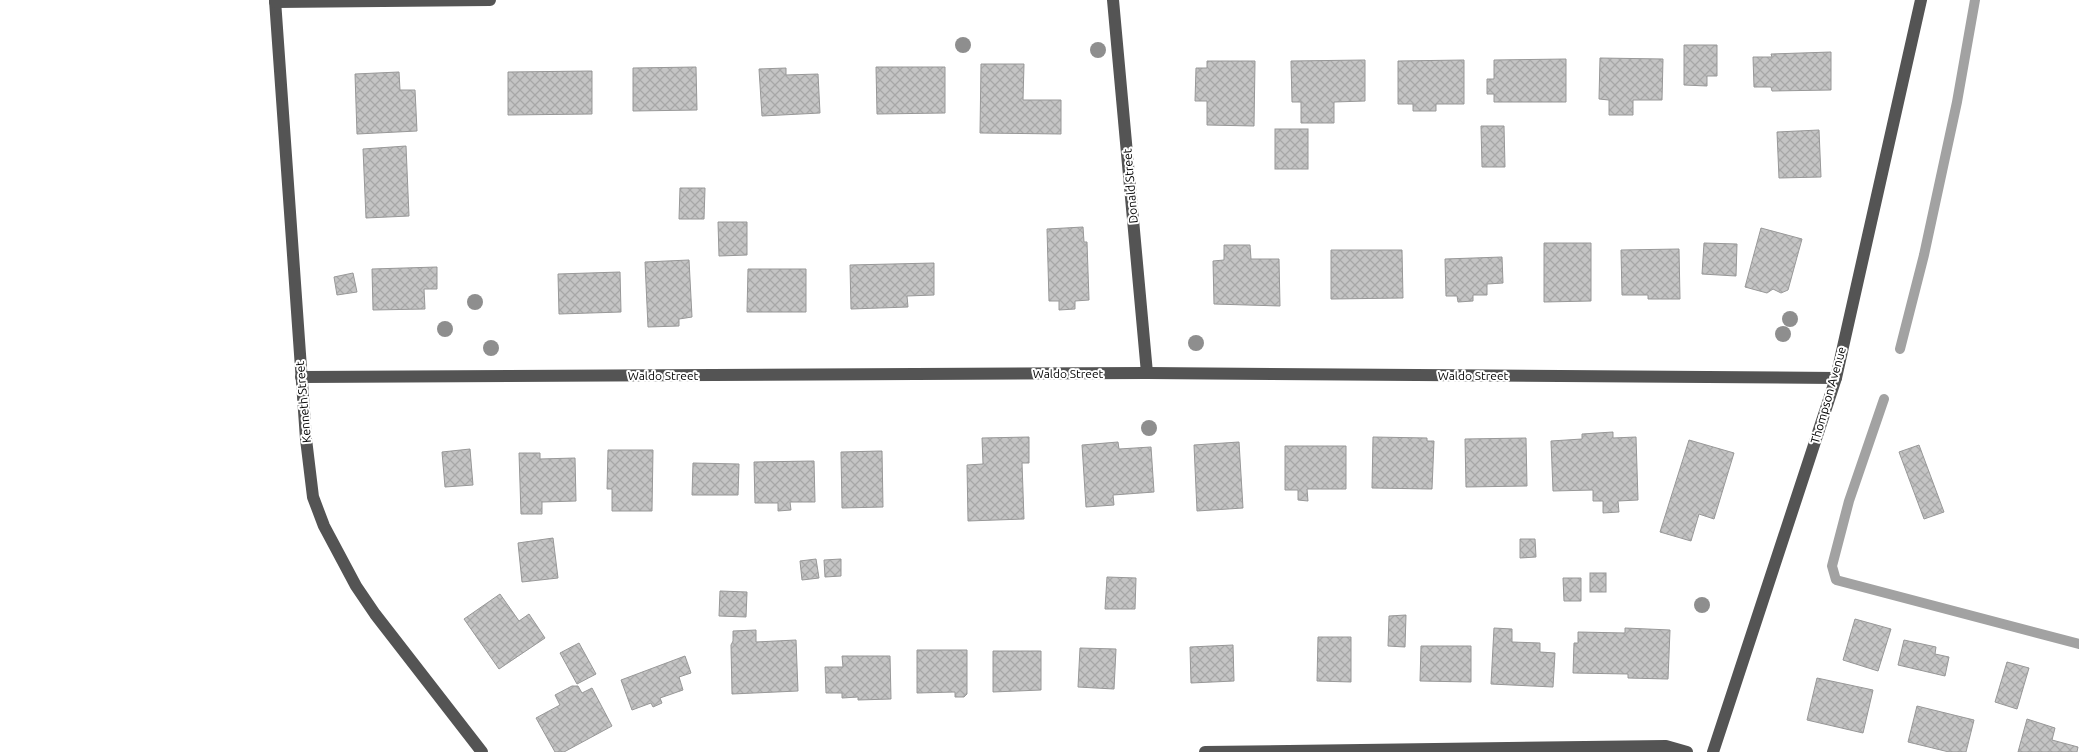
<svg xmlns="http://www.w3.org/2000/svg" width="2079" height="752" viewBox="0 0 2079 752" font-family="Ubuntu,sans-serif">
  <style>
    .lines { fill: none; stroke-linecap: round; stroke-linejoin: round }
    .stream { stroke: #a2a2a2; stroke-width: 10 }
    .building { fill: url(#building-cross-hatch); stroke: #989898 }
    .minor { stroke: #545454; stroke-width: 12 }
    .tree { fill: #8e8e8e }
    .labels { text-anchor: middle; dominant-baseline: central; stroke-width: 4; stroke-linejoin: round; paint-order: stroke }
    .street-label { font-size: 12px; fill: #000; stroke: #fff }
  </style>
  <defs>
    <pattern id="building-cross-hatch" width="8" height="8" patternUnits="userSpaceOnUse" patternTransform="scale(1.25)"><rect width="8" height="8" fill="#c4c4c4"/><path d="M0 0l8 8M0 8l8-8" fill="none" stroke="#a7a7a7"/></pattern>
  </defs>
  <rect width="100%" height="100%" fill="#fff"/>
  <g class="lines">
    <g class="stream">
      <polyline points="1900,349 1924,255 1957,102 1975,0"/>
      <polyline points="1884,399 1849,501 1832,566 1836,580 2079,644"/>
    </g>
  </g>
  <g class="building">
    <polygon points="1684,45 1717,45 1717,76 1707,76 1707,86 1684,85"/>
    <polygon points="1831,52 1831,90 1772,91 1771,87 1754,87 1753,57 1772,57 1771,54"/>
    <polygon points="1600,58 1663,59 1662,100 1633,100 1633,115 1609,115 1609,100 1599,99"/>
    <polygon points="1566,59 1566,102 1494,102 1494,94 1487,94 1487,79 1494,79 1494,60"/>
    <polygon points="1365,60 1365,101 1334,102 1334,123 1301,123 1301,102 1292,102 1291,61"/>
    <polygon points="1464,60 1464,104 1436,104 1436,111 1413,111 1413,104 1398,104 1398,61"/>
    <polygon points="1207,61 1255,61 1254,126 1207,125 1207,101 1195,101 1196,68 1207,68"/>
    <polygon points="981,64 1024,64 1023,100 1061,100 1061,134 980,133"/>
    <polygon points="696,67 697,110 633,111 633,68"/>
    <polygon points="876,67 945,67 945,113 877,114"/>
    <polygon points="786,68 786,75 818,74 820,113 762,116 759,69"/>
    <polygon points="592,71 592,114 508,115 508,72"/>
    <polygon points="399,72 400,90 415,90 417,131 357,134 355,74"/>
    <polygon points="1481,126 1504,126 1505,167 1482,167"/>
    <rect x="1275" y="129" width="33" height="40"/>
    <polygon points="1819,130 1821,177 1779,178 1777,132"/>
    <polygon points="406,146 409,216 366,218 363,149"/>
    <polygon points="680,188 705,188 704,219 679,219"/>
    <polygon points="718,222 747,222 747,255 719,256"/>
    <polygon points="1083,227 1084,242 1087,242 1089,300 1075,301 1075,309 1059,310 1059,301 1049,301 1047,229"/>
    <polygon points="1761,228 1802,239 1788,290 1781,293 1773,289 1767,293 1745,287"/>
    <polygon points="1544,243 1591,243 1591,301 1544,302"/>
    <polygon points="1704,243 1737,244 1736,276 1702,274"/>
    <polygon points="1224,245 1250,245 1251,259 1279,259 1280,306 1214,304 1213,261 1224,260"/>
    <polygon points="1679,249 1680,299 1648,299 1648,295 1622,295 1621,250"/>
    <polygon points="1331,250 1402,250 1403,298 1331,299"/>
    <polygon points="1502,257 1503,283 1487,284 1487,295 1473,295 1473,301 1458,302 1457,296 1446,296 1445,259"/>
    <polygon points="689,260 692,317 679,319 679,326 648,327 645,262"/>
    <polygon points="934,263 934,295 907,296 908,307 851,309 850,265"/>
    <polygon points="437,267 437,289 424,289 425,309 373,310 372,269"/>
    <polygon points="748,269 806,269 806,312 747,312"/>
    <polygon points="620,272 621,312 559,314 558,274"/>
    <polygon points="353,273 357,292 337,295 334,277"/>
    <polygon points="1613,432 1613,438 1636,437 1638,500 1618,501 1619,512 1603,513 1603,501 1593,501 1593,490 1553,491 1551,441 1582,439 1582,434"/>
    <polygon points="1029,437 1029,463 1022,463 1024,519 968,521 967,465 983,464 982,438"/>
    <polygon points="1373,437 1427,438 1427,441 1434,441 1432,489 1372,488"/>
    <polygon points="1526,438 1527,486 1466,487 1465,439"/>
    <polygon points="1689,440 1734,453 1714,519 1699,514 1691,541 1660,532"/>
    <polygon points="1118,442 1119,449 1151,447 1154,492 1113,495 1114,505 1086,507 1082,445"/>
    <polygon points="1239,442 1243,508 1197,511 1194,445"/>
    <polygon points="1919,445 1944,512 1924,519 1899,452"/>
    <polygon points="1285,446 1346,446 1346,489 1307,489 1308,501 1298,500 1298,490 1285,490"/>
    <polygon points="470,449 473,485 445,487 442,452"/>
    <polygon points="608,450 653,450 652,511 612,511 612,489 607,489"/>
    <polygon points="882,451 883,507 842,508 841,452"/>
    <polygon points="519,453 540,453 540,459 575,458 576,501 542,502 542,514 521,514"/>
    <polygon points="814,461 815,502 790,502 791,510 778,511 778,503 755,503 754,462"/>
    <polygon points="693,463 739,464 738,495 692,495"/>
    <polygon points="553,538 558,578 522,582 518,543"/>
    <polygon points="1520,539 1535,539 1536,557 1520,558"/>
    <polygon points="816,559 819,578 802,580 800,561"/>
    <polygon points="841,559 841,576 825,577 824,560"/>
    <rect x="1590" y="573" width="16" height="19"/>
    <polygon points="1107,577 1136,578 1135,609 1105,609"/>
    <polygon points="1563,578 1581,578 1581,601 1564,601"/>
    <polygon points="720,591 747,592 746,617 719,616"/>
    <polygon points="500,594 519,621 529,614 545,638 499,669 464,619"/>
    <polygon points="1406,615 1405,647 1388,646 1389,616"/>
    <polygon points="1855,619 1891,629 1878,671 1843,660"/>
    <polygon points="1494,628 1512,629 1512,642 1540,643 1540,652 1555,653 1553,687 1491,684"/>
    <polygon points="1625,628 1670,630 1668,679 1628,678 1628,674 1573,673 1574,643 1578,643 1578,632 1625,633"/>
    <polygon points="756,630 756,642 796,640 798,691 732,694 731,645 733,641 733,631"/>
    <polygon points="1318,637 1351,637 1351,682 1317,681"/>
    <polygon points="1904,640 1936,647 1935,654 1949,657 1945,676 1898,665"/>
    <polygon points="579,643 596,674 577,684 560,653"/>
    <polygon points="1233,645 1234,681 1191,683 1190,647"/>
    <polygon points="1421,646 1471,646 1471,682 1420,681"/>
    <polygon points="1080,648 1116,649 1114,689 1078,687"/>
    <polygon points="917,650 967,650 967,694 964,697 955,697 955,692 917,693"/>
    <polygon points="993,651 1041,651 1041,690 993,692"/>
    <polygon points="685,656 691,673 679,677 683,690 660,698 662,703 653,707 651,703 632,710 621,680"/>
    <polygon points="842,656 890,656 891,699 858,700 858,697 842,698 842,693 826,693 825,667 843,667"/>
    <polygon points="2007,662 2029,668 2017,709 1995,702"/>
    <polygon points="1817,678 1873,690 1863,733 1807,720"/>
    <polygon points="572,686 578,686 582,693 592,688 612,726 564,752 555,752 536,718 560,705 555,695"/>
    <polygon points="1917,706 1974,720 1966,752 1949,752 1908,742"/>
    <polygon points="2027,719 2055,728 2052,740 2078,747 2077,752 2018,752"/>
  </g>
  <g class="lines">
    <g class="minor">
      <polyline points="275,0 306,439 313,497 324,526 356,586 375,614 482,752"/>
      <polyline points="1113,0 1147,373"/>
      <polyline points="275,2 490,0"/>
      <polyline points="301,377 1147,373 1836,378"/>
      <polyline points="1205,752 1666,746 1687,752"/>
      <polyline points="1713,752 1836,378 1921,0"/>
    </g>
  </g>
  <g class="tree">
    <circle cx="963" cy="45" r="8"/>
    <circle cx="1098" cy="50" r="8"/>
    <circle cx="475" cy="302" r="8"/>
    <circle cx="1790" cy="319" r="8"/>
    <circle cx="445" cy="329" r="8"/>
    <circle cx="1783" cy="334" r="8"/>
    <circle cx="1196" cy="343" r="8"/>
    <circle cx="491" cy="348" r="8"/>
    <circle cx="1149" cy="428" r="8"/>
    <circle cx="1702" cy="605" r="8"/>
  </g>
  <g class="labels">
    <g class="street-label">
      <text transform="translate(1130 186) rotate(-95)">Donald Street</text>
      <text x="1068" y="373">Waldo Street</text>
      <text x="663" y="375">Waldo Street</text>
      <text x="1473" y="375">Waldo Street</text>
      <text transform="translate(1828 395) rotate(-74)">Thompson Avenue</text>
      <text transform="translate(303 402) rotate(-95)">Kenneth Street</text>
    </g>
  </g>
</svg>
